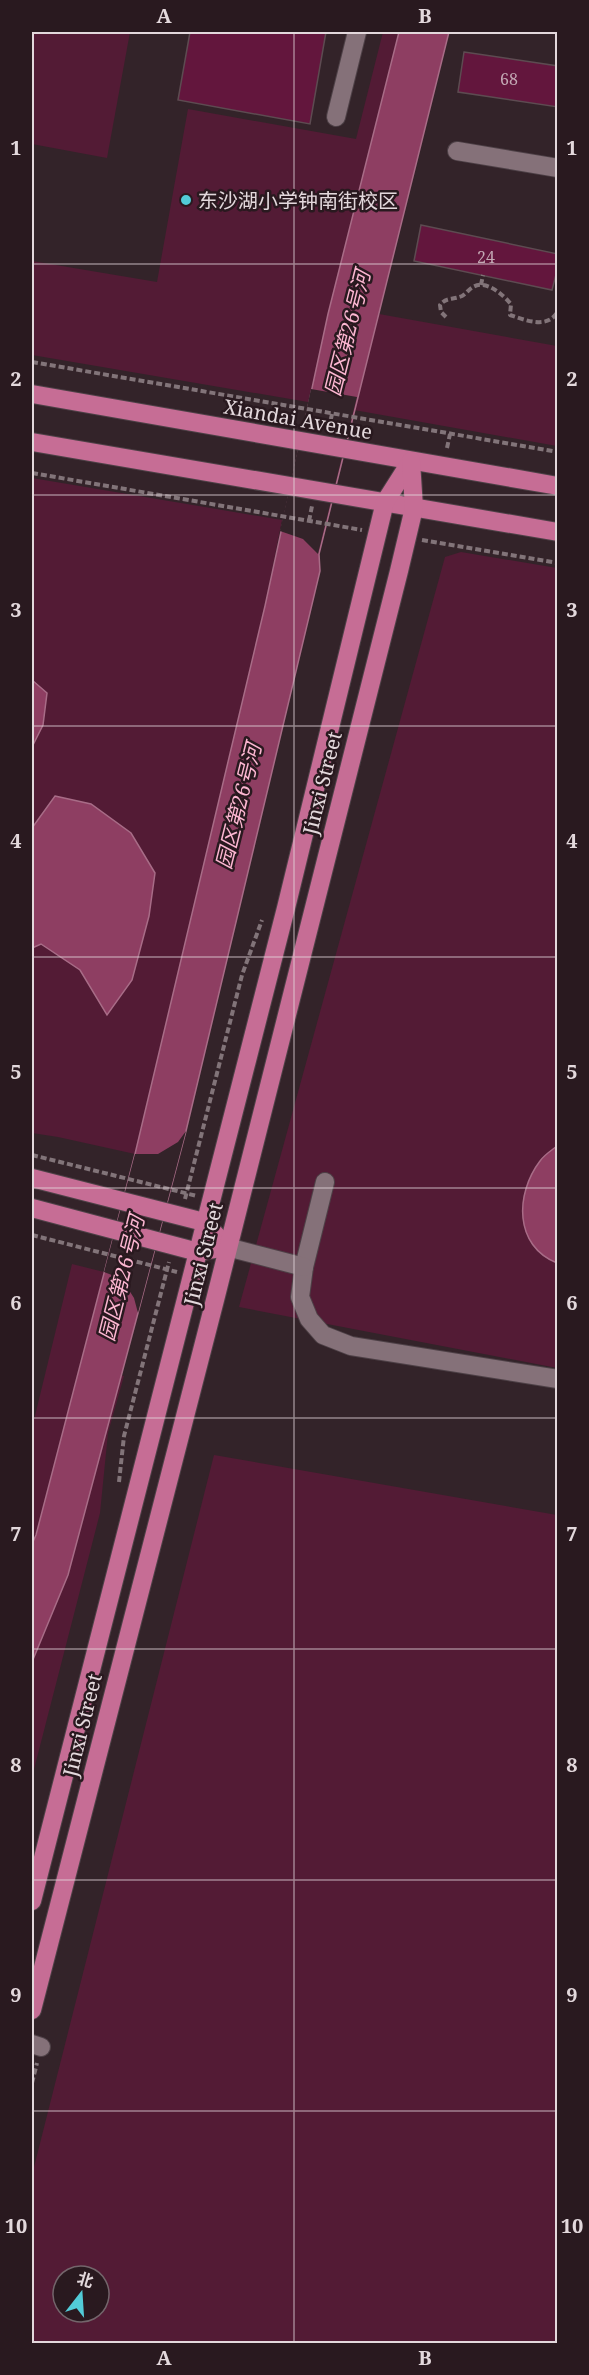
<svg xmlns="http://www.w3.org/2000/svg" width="589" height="2375" viewBox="0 0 589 2375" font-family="'Noto Serif','Noto Sans SC',serif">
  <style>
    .green { fill: #531b35; fill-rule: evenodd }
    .water { fill: #8e3e62; stroke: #a86c87; stroke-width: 1.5 }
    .pier { fill: #332329 }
    .building { fill: #63163d; stroke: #5d4b51; stroke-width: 1.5 }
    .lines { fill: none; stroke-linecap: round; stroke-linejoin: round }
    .minor-casing { stroke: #4e4147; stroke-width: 20 }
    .major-casing { stroke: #4e4147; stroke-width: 20 }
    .path { stroke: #827479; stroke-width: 4; stroke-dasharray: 6 3; stroke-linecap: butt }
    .minor { stroke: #857179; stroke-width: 18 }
    .major { stroke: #c66d95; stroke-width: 18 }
    .grid { fill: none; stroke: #e3d8dc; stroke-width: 1.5; stroke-opacity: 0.55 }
    .poi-dot { fill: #52cbd7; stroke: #29191f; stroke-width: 2 }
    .labels { text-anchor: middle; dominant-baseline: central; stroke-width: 5; stroke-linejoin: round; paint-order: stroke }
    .number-label { font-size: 16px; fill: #c3a8b4 }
    .poi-label { font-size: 20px; fill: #e3d8dc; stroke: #29191f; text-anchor: start }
    .street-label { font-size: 20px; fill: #e3d8dc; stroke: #29191f }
    .water-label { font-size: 21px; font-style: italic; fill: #fcb6d1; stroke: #29191f }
    .neatline { fill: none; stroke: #e3d8dc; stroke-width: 2 }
    .grid-label { font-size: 20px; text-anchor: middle; font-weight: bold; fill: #e3d8dc }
  </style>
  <rect width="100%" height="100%" fill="#332329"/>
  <g class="green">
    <polygon points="32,32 130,32 107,158 32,144"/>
    <polygon points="383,32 399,32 308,402 32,355 32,261 157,282 188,109 356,139"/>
    <polygon points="379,314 557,346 557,446 354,410"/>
    <polygon points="32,478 282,520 265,606 135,1154 58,1137 32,1133"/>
    <polygon points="461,552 557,568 557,1368 239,1307 445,557"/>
    <polygon points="72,1264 104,1272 36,1535 32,1544 32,1428"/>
    <polygon points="120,1375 124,1376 108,1433 100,1513 32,1777 32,1662 68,1575"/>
    <path d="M214 1455 557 1515V2343H32V2175ZM63 2276H99V2312H63Z"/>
  </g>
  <g class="water">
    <polygon points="399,32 449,32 319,554 320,571 186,1131 138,1313 68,1575 32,1662 32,1544 36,1535 135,1154 265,606 328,314"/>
    <polygon points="32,680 47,693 43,725 32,747"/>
    <polygon points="55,796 91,804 131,833 155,873 149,916 132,980 107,1015 80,970 41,944 32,948 32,828"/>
    <path d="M557 1146V1263C514 1246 515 1194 540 1161 544 1155 552 1150 557 1146Z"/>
  </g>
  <g class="pier">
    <polygon points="311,389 357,397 318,554 303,539 280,531"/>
    <polygon points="186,1131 138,1313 134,1298 127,1287 117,1277 104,1272 135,1154 158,1154 178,1142"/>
  </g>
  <g class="building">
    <polygon points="190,32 326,32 310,124 178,100"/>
    <polygon points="464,52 558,66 558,107 458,92"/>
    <polygon points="421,225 558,254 558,267 552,290 414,261"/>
  </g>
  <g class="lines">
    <g class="minor-casing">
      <g id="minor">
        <polyline points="336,117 357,32"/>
        <polyline points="457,151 558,168"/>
        <polyline points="325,1182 304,1267 300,1297 309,1319 323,1335 351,1346 558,1379"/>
        <polyline points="227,1247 304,1267"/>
        <polyline points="32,2044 41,2047"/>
      </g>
    </g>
    <g class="major-casing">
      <g id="major">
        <polyline points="32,394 558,486"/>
        <polyline points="32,442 558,532"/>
        <polyline points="32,1178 204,1222 227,1247"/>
        <polyline points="32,1208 198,1252 227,1247"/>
        <polyline points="32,1901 286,908 385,502 411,461"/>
        <polyline points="32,2010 215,1300 399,571 414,508 411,461"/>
      </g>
    </g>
    <g class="path">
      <polyline points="481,285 483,275"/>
      <path d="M446 317 441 312 440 305C446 297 453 300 462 296 466 294 469 289 473 287 486 279 503 295 511 304L510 315C525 320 548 330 558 311"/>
      <polyline points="32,362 558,452"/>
      <polyline points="329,428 332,414"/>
      <polyline points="447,448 450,434"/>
      <polyline points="32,473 362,530"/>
      <polyline points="309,521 312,506"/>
      <polyline points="422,540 558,563"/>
      <polyline points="32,1155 197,1196"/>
      <polyline points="185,1199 242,975 262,920"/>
      <polyline points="32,1235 177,1272"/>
      <polyline points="119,1482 124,1436 169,1262"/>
      <polyline points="32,2083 37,2063"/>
    </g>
    <use href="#minor" class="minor"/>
    <use href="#major" class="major"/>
  </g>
  <path class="grid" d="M294 32V2344M32 264H558M32 495H558M32 726H558M32 957H558M32 1188H558M32 1418H558M32 1649H558M32 1880H558M32 2111H558"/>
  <circle class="poi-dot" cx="186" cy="200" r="6"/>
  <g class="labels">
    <g class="number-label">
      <text x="509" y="79">68</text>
      <text x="486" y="257">24</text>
    </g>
    <g class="poi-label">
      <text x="198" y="200">东沙湖小学钟南街校区</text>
    </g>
    <g class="street-label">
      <text transform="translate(298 419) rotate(10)">Xiandai Avenue</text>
      <text transform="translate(322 783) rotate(-76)">Jinxi Street</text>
      <text transform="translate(203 1254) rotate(-76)">Jinxi Street</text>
      <text transform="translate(82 1725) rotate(-76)">Jinxi Street</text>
    </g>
    <g class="water-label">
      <text transform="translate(347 333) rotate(-76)">园区第26号河</text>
      <text transform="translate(238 806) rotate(-76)">园区第26号河</text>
      <text transform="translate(121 1278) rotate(-76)">园区第26号河</text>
    </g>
  </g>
  <rect width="589" height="2375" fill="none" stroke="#29191f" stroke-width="66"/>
  <g transform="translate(81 2294) rotate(17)"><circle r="28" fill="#29191f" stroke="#73656b" stroke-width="1.5"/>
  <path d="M0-4.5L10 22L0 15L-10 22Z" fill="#52cbd7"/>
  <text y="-9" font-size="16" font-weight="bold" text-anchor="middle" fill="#e3d8dc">北</text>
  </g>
  <rect x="33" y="33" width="523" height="2309" class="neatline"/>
  <g class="grid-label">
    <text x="164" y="23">A</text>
    <text x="425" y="23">B</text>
    <text x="16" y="155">1</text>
    <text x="572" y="155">1</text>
    <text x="16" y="386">2</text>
    <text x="572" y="386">2</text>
    <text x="16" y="617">3</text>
    <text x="572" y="617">3</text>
    <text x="16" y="848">4</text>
    <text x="572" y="848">4</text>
    <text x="16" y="1079">5</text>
    <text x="572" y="1079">5</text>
    <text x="16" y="1310">6</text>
    <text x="572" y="1310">6</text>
    <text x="16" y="1541">7</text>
    <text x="572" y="1541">7</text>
    <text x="16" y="1772">8</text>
    <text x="572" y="1772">8</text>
    <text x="16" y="2002">9</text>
    <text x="572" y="2002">9</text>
    <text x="16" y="2233">10</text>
    <text x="572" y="2233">10</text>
    <text x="164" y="2365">A</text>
    <text x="425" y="2365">B</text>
  </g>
</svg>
